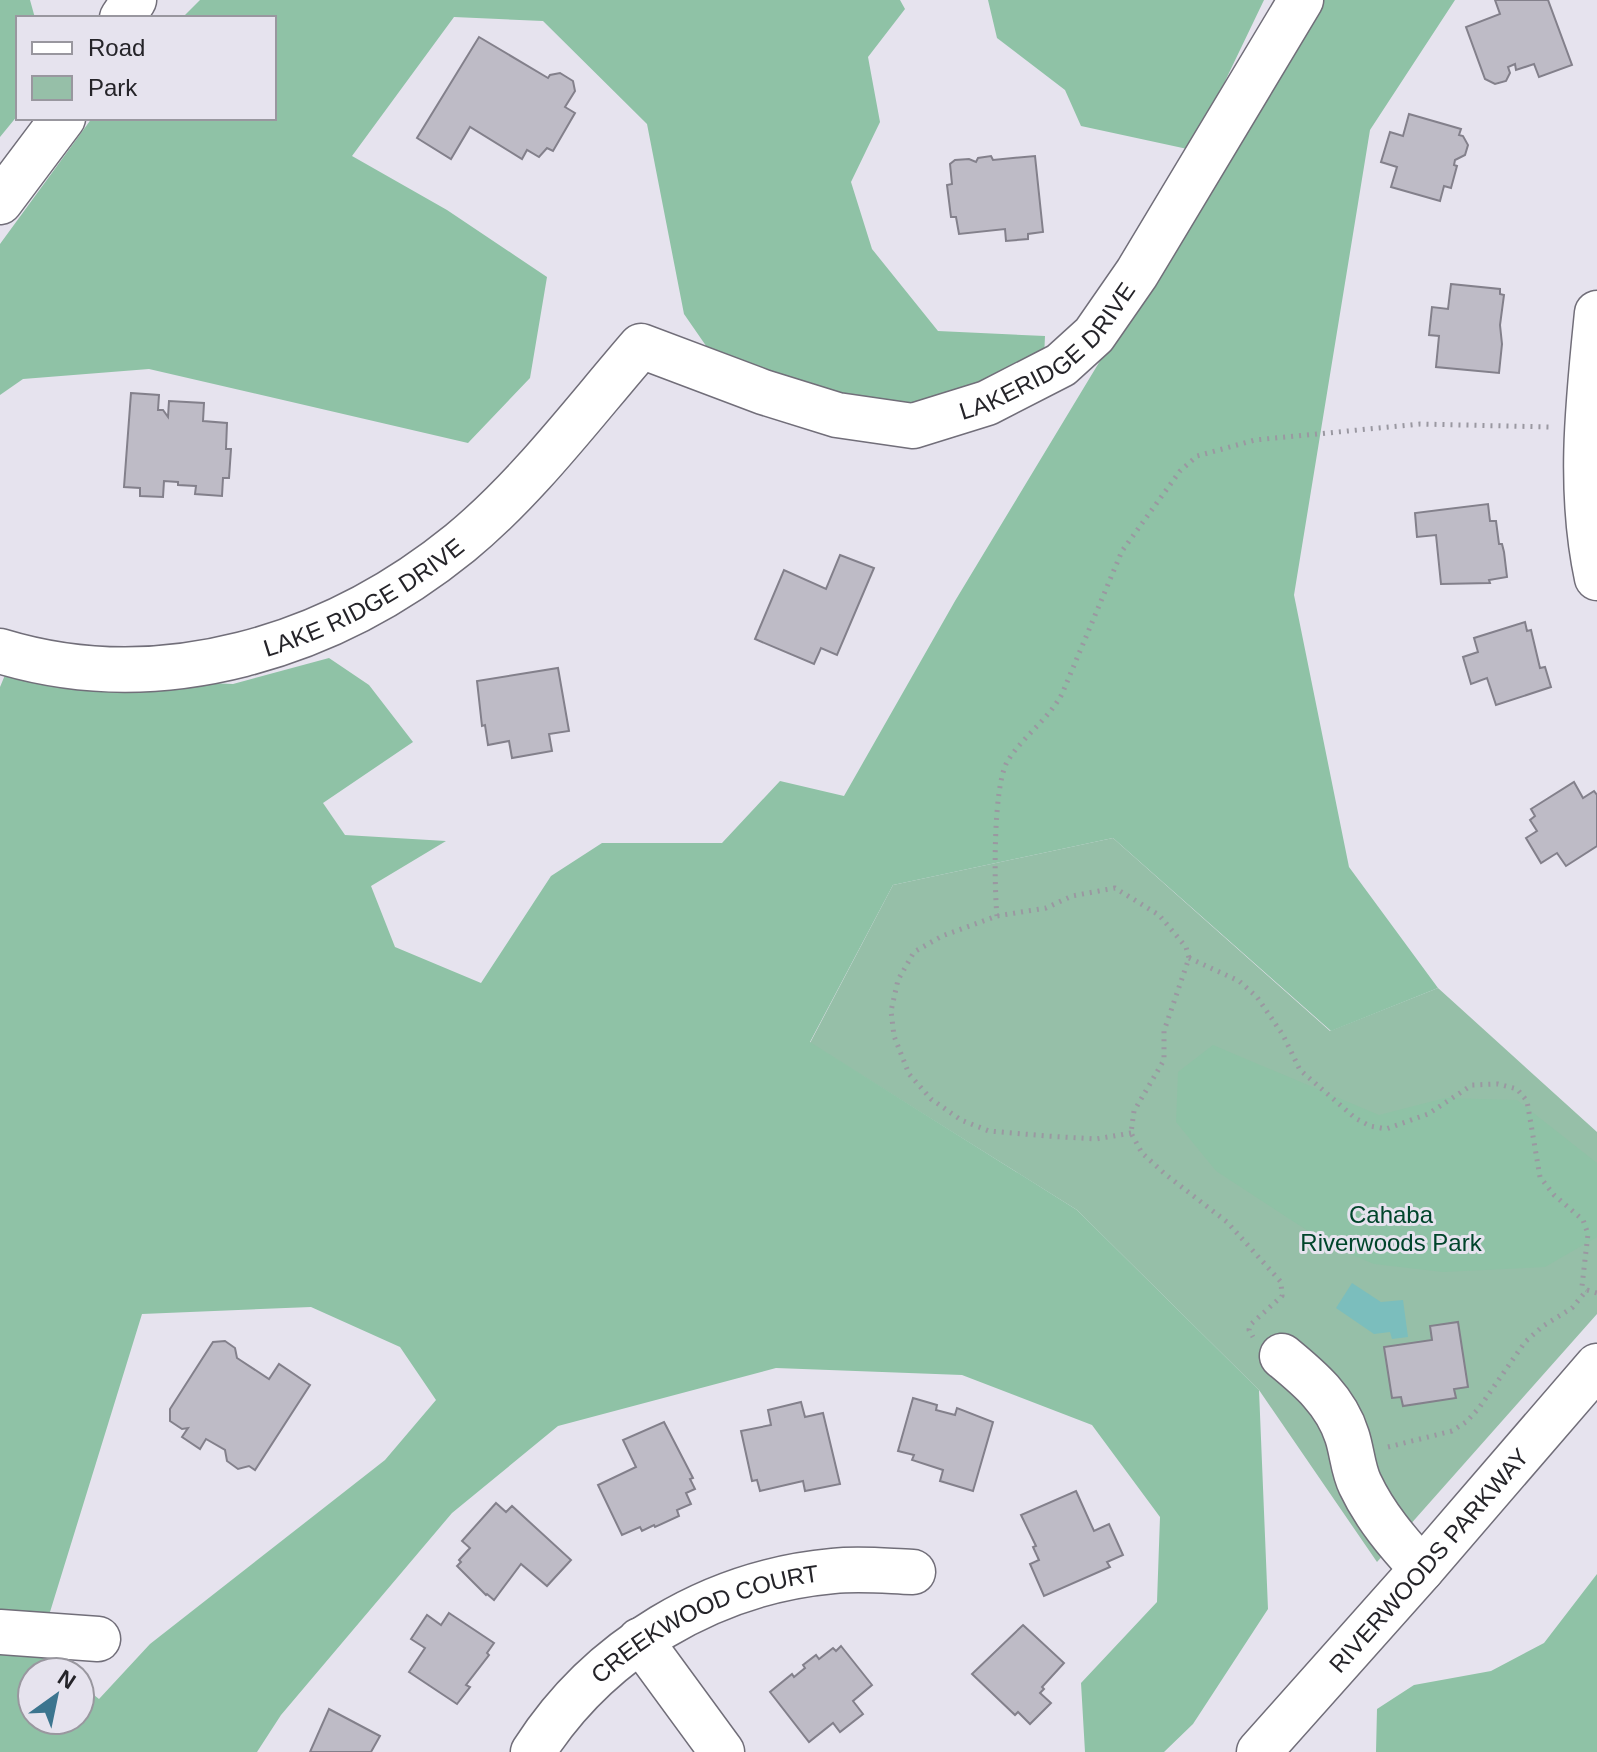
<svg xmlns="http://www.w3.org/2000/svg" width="1597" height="1752" viewBox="0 0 1597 1752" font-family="Helvetica,sans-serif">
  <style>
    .green { fill: #96bfa8 }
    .forest { fill: #8fc2a6 }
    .water { fill: #7bbebd }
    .building { fill: #bebbc6; stroke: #83808b; stroke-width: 2 }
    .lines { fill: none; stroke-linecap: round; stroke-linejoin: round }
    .minor-casing { stroke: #716e79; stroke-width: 47 }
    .path { stroke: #9a98a1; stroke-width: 5; stroke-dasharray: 2 6; stroke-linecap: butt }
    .minor { stroke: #fff; stroke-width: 44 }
    .labels { text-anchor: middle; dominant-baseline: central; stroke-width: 6; stroke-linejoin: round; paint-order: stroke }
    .street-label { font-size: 24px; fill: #252429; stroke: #e6e3ee }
    .park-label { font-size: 24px; fill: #00452b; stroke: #e6e3ee }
  </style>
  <rect width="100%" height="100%" fill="#e6e3ee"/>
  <polygon class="green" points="1113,838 1330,1031 1438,988 1597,1132 1597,1314 1377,1562 1259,1390 1077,1210 810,1043 893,885"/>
  <g class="forest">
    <polygon points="0,0 30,0 35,18 18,18 18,115 0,137"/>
    <polygon points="200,0 900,0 905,9 868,57 880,122 851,182 872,249 938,331 1045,336 1044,358 935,409 847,401 711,353 684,314 647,124 543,21 454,17 352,156 447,210 547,277 530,378 468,443 149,369 23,379 0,395 0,244 92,118 274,118 274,18 182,18"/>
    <polygon points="988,0 1264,0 1192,150 1081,126 1065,90 997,38"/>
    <path d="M1318 0H1455L1370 130 1294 595 1349 867 1438 988 1331 1031 1113 838 893 885 810 1042 1077 1210 1259 1390 1268 1609 1193 1724 1164 1752H1085L1081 1683 1157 1602 1160 1517 1092 1425 962 1375 776 1368 558 1426 452 1513 281 1715 257 1752H0V1654C24 1650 47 1656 66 1672H32V1720H80V1684L99 1699 150 1644 385 1460 436 1400 400 1347 311 1307 142 1314 50 1612 0 1617V687L5 675 233 684 329 658 369 685 413 742 323 803 345 835 446 841 371 886 395 947 481 983 551 876 602 843H722L780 781 844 796 955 601Z"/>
    <polygon points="1213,1045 1379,1115 1445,1098 1517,1100 1597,1163 1597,1237 1545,1267 1443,1272 1374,1264 1331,1246 1216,1171 1176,1122 1178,1072"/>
    <polygon points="1597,1574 1597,1752 1376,1752 1377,1709 1414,1685 1491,1671 1544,1643"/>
  </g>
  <polygon class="water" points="1352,1283 1381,1302 1403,1300 1408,1337 1392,1339 1390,1332 1374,1334 1336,1308"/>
  <g class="building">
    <polygon points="1495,0 1548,0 1572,65 1539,77 1534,64 1516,70 1515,64 1508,67 1510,73 1506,81 1495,84 1485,79 1466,27 1500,14"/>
    <polygon points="479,37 548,78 550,75 560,73 573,81 575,91 565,107 575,113 553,151 547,148 539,157 527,150 522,159 470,127 451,159 417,138"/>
    <polygon points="1409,114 1461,129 1459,135 1463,136 1468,145 1465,155 1455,160 1454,165 1457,166 1451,188 1444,186 1440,201 1391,187 1397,167 1381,162 1390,132 1403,136"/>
    <polygon points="991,156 993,160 1035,156 1043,232 1028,234 1028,239 1006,241 1005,229 959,234 956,217 951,217 947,185 952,184 950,164 955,160 969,159 976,162 978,158"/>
    <polygon points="1451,284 1500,289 1500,294 1504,295 1500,325 1502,344 1499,373 1436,367 1439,336 1429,335 1432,307 1448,309"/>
    <polygon points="131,393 159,395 158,410 163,410 168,417 169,401 204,403 203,421 227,423 226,449 231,449 229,478 223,478 222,496 195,494 196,486 178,485 178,482 164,481 163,497 140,496 140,488 124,487"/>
    <polygon points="1488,504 1490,521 1496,521 1499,544 1502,544 1504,552 1507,577 1489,580 1490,583 1441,584 1436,535 1417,537 1415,513"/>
    <polygon points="840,555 874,568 837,655 821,648 814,664 755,639 784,570 826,589"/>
    <polygon points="1525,622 1527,631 1531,630 1540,668 1545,667 1551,687 1496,705 1487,678 1471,684 1463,657 1478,652 1474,638"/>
    <polygon points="558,668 569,731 549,734 552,751 512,758 509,741 488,745 485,725 482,726 477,681"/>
    <polygon points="1574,782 1583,798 1594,791 1597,795 1597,846 1566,866 1557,853 1541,863 1526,838 1537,831 1530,820 1535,816 1531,809"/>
    <polygon points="1458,1322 1468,1387 1454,1389 1456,1398 1403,1406 1401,1397 1392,1398 1384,1347 1432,1340 1430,1326"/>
    <polygon points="225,1341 235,1348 237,1358 269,1379 279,1364 310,1385 255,1470 249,1466 238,1469 227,1461 225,1450 206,1439 200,1449 182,1437 188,1428 182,1429 170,1421 170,1409 213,1342"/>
    <polygon points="913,1398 937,1405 936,1410 955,1415 957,1408 993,1422 973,1491 940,1481 943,1470 912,1460 914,1455 898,1451"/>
    <polygon points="801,1402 805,1417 823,1413 840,1484 805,1491 803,1481 760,1491 757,1480 752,1481 741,1431 771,1425 768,1410"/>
    <polygon points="664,1422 693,1478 690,1479 695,1489 686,1493 691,1504 677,1510 679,1516 655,1527 654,1525 642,1531 640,1527 622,1535 598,1485 636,1467 623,1440"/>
    <polygon points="1076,1491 1094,1531 1109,1524 1123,1555 1107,1562 1110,1567 1044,1596 1030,1564 1039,1560 1033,1547 1036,1546 1021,1515"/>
    <polygon points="496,1503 506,1512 512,1506 571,1560 547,1586 521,1564 494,1600 487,1594 486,1595 457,1566 461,1562 459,1560 470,1548 462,1541"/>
    <polygon points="449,1613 494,1643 487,1653 489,1655 466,1685 470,1687 457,1704 409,1672 425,1648 411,1639 427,1615 441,1625"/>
    <polygon points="1023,1625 1064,1663 1042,1687 1044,1689 1040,1693 1051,1703 1030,1724 1018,1712 1015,1715 972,1674"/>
    <polygon points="841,1646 872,1685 853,1701 863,1714 840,1732 833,1723 809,1742 770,1692 792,1674 794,1677 805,1668 803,1665 816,1655 819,1659 833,1648 836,1651"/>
    <polygon points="329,1709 380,1736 371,1752 310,1752"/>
  </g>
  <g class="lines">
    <g class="minor-casing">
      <g id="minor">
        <polyline points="122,18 134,0"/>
        <polyline points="0,202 63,118"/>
        <path d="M1597 313C1588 402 1578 490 1597 578"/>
        <path id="s1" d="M0 651C161 700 332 647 460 543 528 487 583 413 641 346L763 392 837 415 913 426 987 403 1061 365 1094 335 1137 273 1301 0"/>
        <path d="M1282 1356C1310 1379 1336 1401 1347 1436 1352 1451 1353 1470 1360 1484 1375 1516 1398 1543 1422 1569"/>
        <polyline points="0,1632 98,1639"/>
        <polyline points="640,1640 722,1752"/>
        <path id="s2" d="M533 1752C599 1649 711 1582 833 1571 860 1568 886 1571 913 1572"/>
        <path id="s3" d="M1259 1752 1422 1569 1597 1366"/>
      </g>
    </g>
    <g class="path">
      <path d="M997 916C994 884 993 788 1007 762 1022 737 1048 720 1062 694L1122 551 1180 471 1197 456 1255 440 1420 424 1550 427"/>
      <polyline points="1189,958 1239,981 1257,997 1283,1035 1300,1070 1355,1118 1370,1126 1386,1129 1428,1114 1472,1085 1498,1084 1517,1089 1527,1101 1540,1177 1554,1195 1583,1220 1588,1234 1582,1286 1587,1290"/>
      <polyline points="1131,1133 1096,1139 1047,1136 989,1131 961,1120 931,1099 909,1074 894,1036 891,1011 898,980 914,952 942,936 997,916 1046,908 1072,896 1115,888 1159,915 1186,947 1189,958 1164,1031 1164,1060 1134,1111 1131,1133 1142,1153 1165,1174 1227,1222 1281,1282 1282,1296 1250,1325 1249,1330 1253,1337"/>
      <polyline points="1388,1447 1452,1431 1466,1422 1479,1408 1525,1342 1543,1326 1572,1308 1587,1290 1597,1293"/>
    </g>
    <use href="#minor" class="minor"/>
  </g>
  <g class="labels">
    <g class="street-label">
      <text stroke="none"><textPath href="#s1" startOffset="1202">LAKERIDGE DRIVE</textPath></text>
      <text stroke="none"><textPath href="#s1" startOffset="380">LAKE RIDGE DRIVE</textPath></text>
      <text stroke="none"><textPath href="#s3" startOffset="256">RIVERWOODS PARKWAY</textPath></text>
      <text stroke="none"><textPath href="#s2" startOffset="222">CREEKWOOD COURT</textPath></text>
    </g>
    <g class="park-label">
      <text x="1391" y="1214">Cahaba<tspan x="1391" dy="28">Riverwoods Park</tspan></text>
    </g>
  </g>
  <rect x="16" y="16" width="260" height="104" fill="#e6e3ee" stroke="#99979f" stroke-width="2"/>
  <rect x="32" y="42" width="40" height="12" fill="#ffffff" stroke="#99979f" stroke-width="2"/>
  <text x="88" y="56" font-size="24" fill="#252429">Road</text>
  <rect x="32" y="76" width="40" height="24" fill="#96bfa8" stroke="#99979f" stroke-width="2"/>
  <text x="88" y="96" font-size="24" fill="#252429">Park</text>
  <g transform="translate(56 1696) rotate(33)"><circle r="38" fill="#e6e3ee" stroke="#99979f" stroke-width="2"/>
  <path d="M0-6L14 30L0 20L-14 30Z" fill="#3c758f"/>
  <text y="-12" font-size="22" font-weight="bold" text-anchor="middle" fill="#252429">N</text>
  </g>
</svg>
